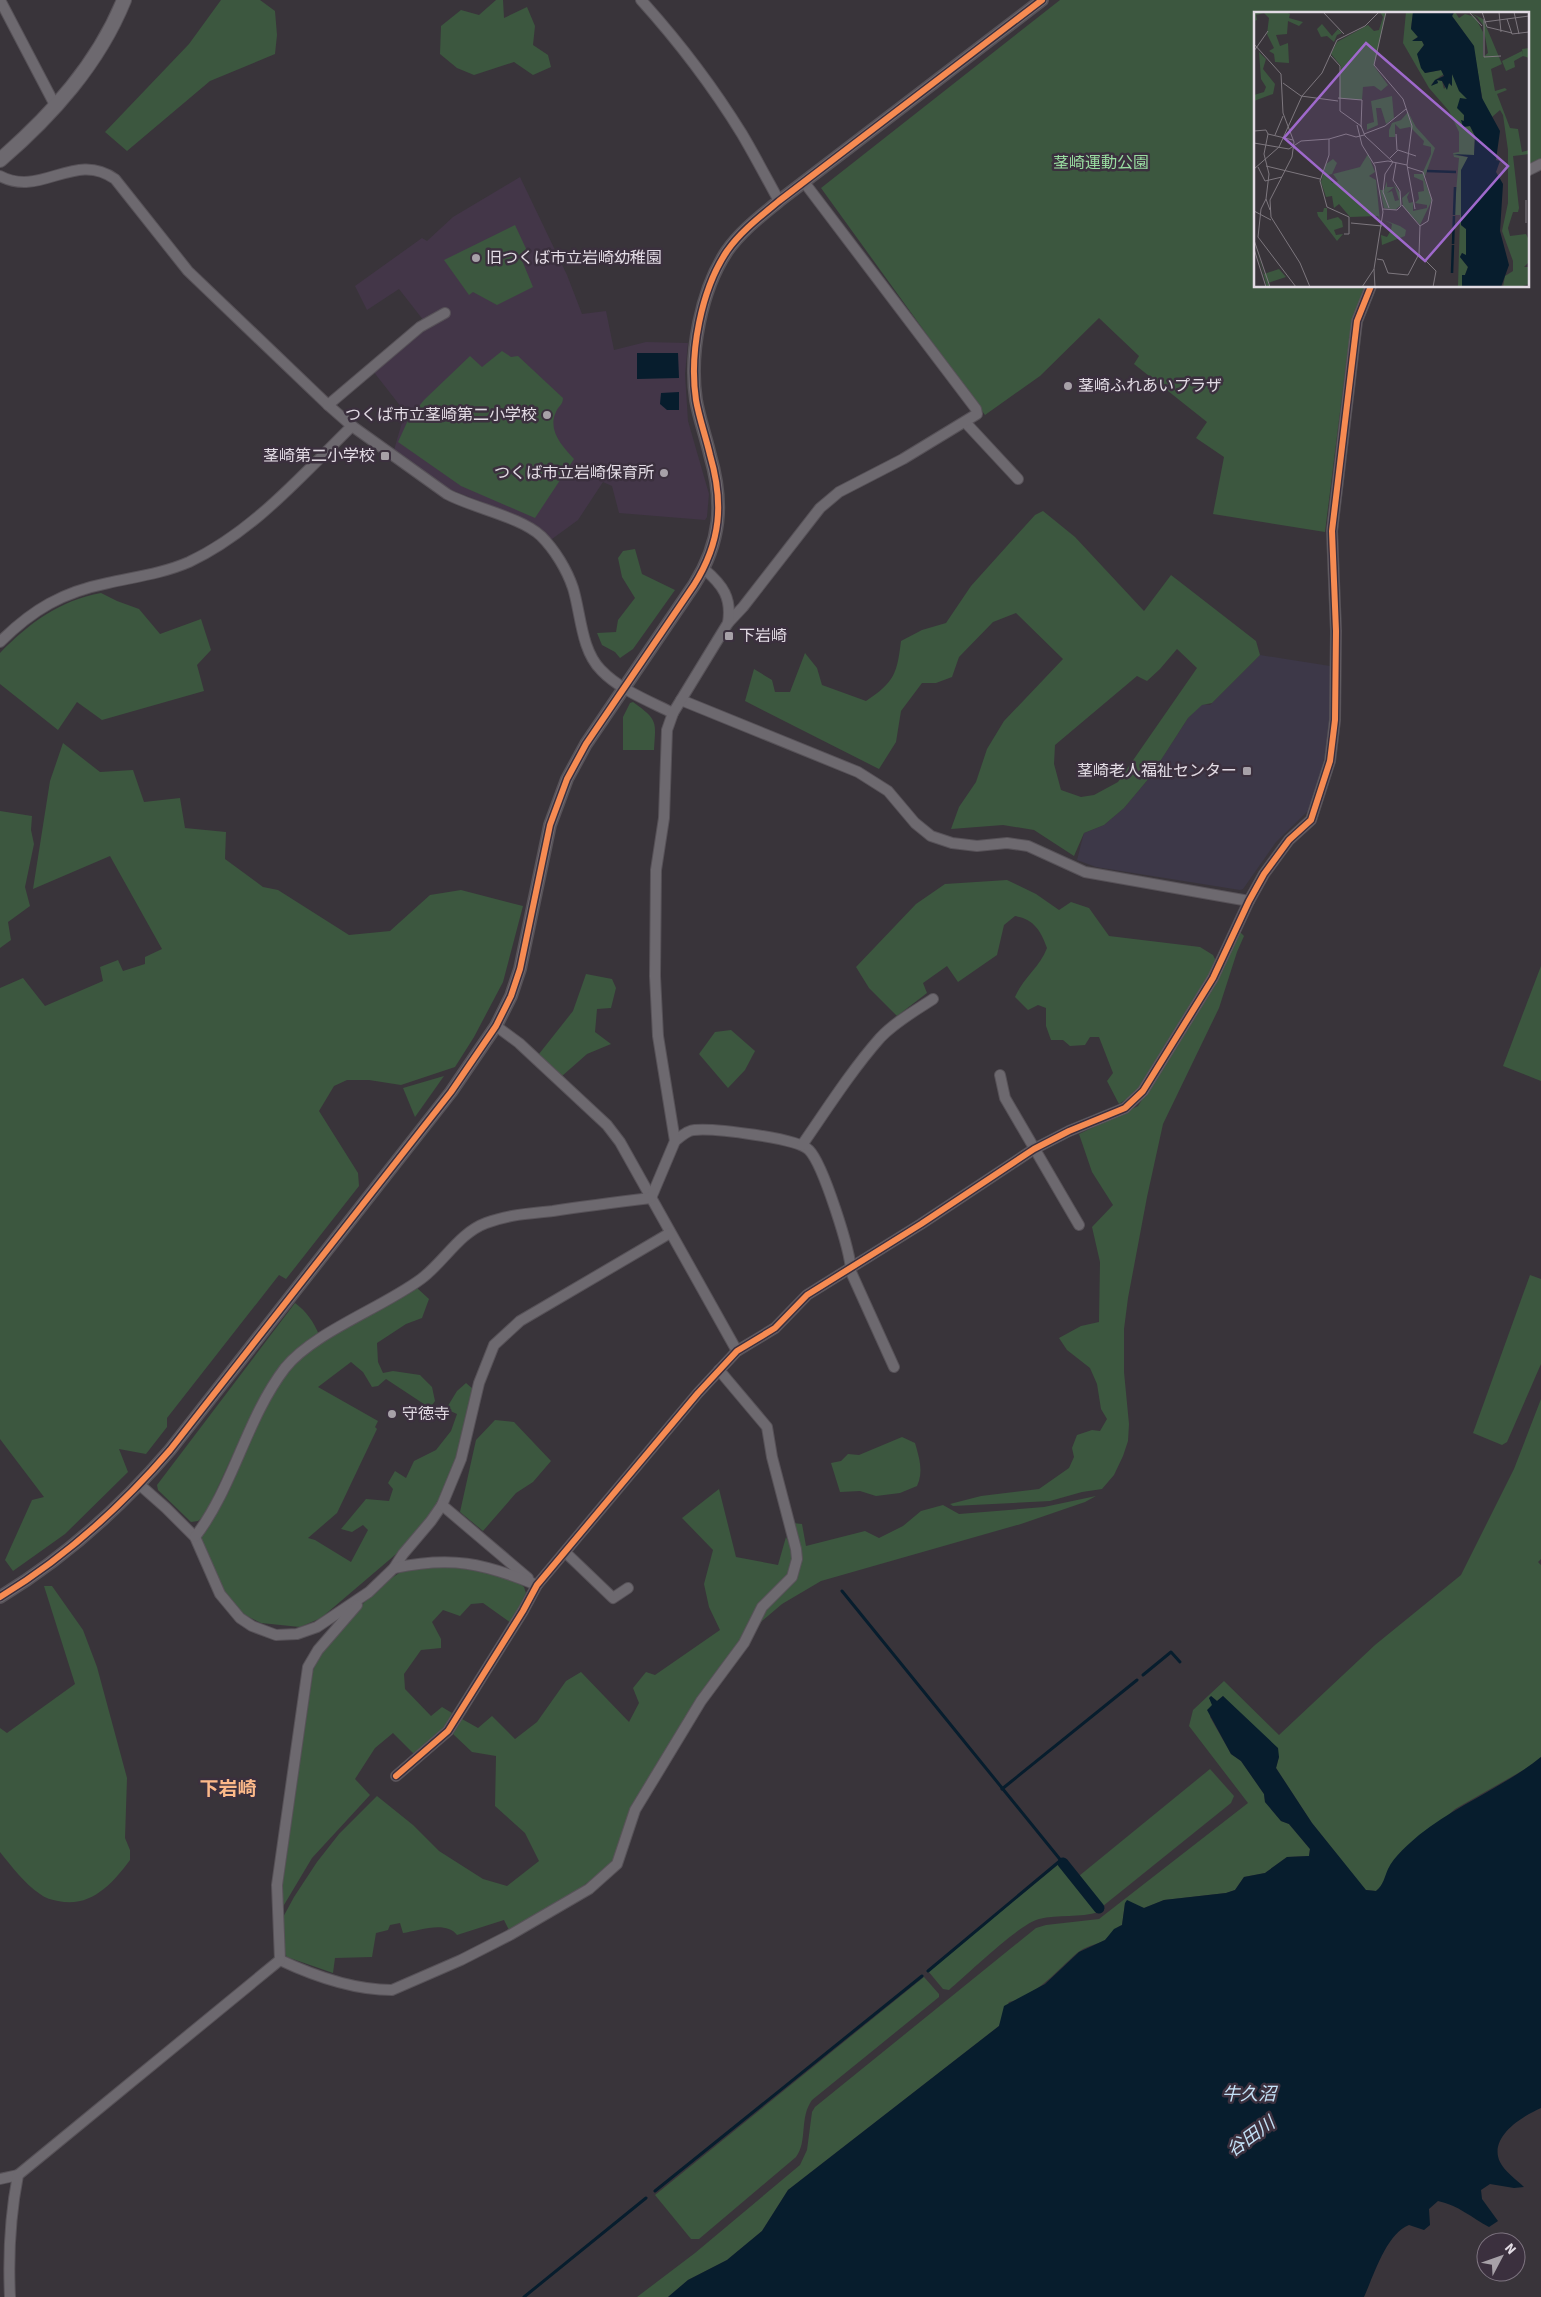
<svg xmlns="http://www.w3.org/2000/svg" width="1541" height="2297" viewBox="0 0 1541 2297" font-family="'Source Sans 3','Noto Sans JP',sans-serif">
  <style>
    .commercial { fill: #3d3848 }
    .built { fill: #433648 }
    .green { fill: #3c573f; fill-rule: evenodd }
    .water { fill: #071d2d }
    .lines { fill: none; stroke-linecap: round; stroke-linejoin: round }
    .stream { stroke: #071d2d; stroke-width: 3 }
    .canal { stroke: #071d2d; stroke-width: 11 }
    .minor-casing { stroke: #575258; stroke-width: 12 }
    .tertiary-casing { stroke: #575258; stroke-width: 14 }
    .secondary-casing { stroke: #575258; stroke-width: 16 }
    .minor { stroke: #6d696f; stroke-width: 10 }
    .tertiary { stroke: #6d696f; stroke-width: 11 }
    .secondary { stroke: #6d696f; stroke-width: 14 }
    .cycleway-casing { stroke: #3b303e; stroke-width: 9 }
    .cycleway { stroke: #f68b52; stroke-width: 6 }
    .poi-dot { fill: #a7a1a8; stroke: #3b303e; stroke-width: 2 }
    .labels { text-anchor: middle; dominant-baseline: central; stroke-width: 5; stroke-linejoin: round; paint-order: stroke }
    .park-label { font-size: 16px; fill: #99dca0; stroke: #3b303e }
    .poi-label { font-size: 16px; fill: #e2dbe4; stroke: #3b303e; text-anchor: start }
    .water-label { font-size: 18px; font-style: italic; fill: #c4e1f7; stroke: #3b303e }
    .quarter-label { font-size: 19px; font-weight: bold; fill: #fcb989; stroke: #3b303e }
    .inset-river { fill: none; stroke: #071d2d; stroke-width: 2.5 }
    .inset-road { fill: none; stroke: #7d777e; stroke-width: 1 }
    .view { fill: #9f69cc; fill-opacity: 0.15; stroke: #9f69cc; stroke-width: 2.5 }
    .inset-edge { fill: none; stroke: #e2dbe4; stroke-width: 2.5 }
  </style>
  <rect width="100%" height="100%" fill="#39343a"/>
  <polygon class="commercial" points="1260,655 1330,666 1330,717 1328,744 1311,808 1276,842 1243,889 1240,890 1096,867 1077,860 1084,833 1104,825 1124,808 1150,777 1188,718 1202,704 1210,705"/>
  <polygon class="built" points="520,177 567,275 582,314 606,311 614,350 646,342 688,343 685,374 688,421 709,494 707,517 705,520 619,513 612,486 603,482 578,520 552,539 536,525 522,518 449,489 394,450 405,412 373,371 422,330 450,313 444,308 424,321 399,289 367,310 355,286 422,238 427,241 453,217"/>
  <g class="green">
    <polygon points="221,0 260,0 275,11 277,35 275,54 210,81 127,151 105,132 189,44"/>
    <polygon points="496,0 503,0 504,18 527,7 535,26 533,45 548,55 551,67 533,75 514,62 474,75 457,68 440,54 441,26 461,10 479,15"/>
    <polygon points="1060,0 1541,0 1541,159 1527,166 1527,14 1255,14 1255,286 1366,286 1353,323 1347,356 1325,532 1213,514 1224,457 1196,438 1207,422 1134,364 1139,356 1099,318 1040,376 985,415 821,188"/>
    <polygon points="515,225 529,255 521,258 533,287 497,305 473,292 469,295 444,260"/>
    <path d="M502 351 511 357 518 356 563 398C563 405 558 406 556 412 547 430 563 447 574 459L535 518 461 486 398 442 409 418 424 400 470 356 482 367Z"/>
    <path d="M1043 511 1075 537 1144 611 1171 575 1256 641 1260 655 1212 703 1202 705 1188 718 1150 777 1124 808 1104 825 1084 833 1074 856 1034 830 1003 825 951 829 959 807 976 782 987 749 1004 721 1063 659 1016 613 993 622 959 657 952 677 936 683H922L901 711 896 742 879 769 745 701 754 669 772 680 775 692H790L805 653 817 668 822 685 866 701C895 682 897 673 901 641L922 630 946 623 971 586 1035 515ZM1177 649 1197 668 1118 782 1094 795 1081 797 1061 790 1054 764 1055 745 1137 676 1147 681 1160 669Z"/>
    <polygon points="635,549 642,574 675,590 633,649 620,658 615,652 602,645 597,633 616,632 618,620 635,598 622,577 618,558 623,551"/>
    <path d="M101 593 117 601 139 609 160 634 201 619 211 650 197 665 204 691 102 720 77 702 58 730 0 684V653C28 624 60 600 101 593Z"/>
    <path d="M633 702C658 720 656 721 654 750H623V717L630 703Z"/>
    <polygon points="63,743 100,772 133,770 144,802 180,798 185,828 226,832 225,859 263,887 278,890 349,935 390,931 430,895 461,890 523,906 503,982 474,1037 455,1067 401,1085 369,1080 347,1080 334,1086 319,1111 358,1173 359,1186 286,1279 279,1275 167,1418 167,1427 146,1454 119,1449 128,1472 65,1534 13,1571 5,1560 32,1500 44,1497 0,1439 0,988 23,978 45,1006 103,981 100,967 118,960 123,971 145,964 145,957 162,949 110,856 33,889 50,781"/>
    <polygon points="0,811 32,816 31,830 34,844 25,887 30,906 8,922 11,940 0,948"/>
    <path d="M1007 880 1036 894 1059 910 1071 902 1089 908 1109 936 1200 947 1213 955 1216 961 1194 1004 1136 1093 1119 1104 1107 1081 1113 1073 1099 1037H1090L1085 1045 1070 1046 1063 1040H1051L1046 1026V1008L1038 1005 1028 1010 1015 997C1023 978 1040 967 1047 948 1041 931 1034 919 1015 916L1004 925 997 955 958 982 947 966 923 983 927 993 897 1016 869 988 856 967 916 904 945 884Z"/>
    <polygon points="1240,932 1244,936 1237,952 1219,1008 1163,1124 1147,1197 1128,1298 1124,1329 1124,1372 1129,1424 1128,1441 1123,1456 1114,1475 1102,1489 1082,1492 1050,1501 953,1506 950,1504 981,1496 1039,1489 1069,1468 1074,1457 1072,1448 1077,1435 1092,1430 1100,1431 1107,1419 1101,1409 1097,1384 1090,1368 1067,1350 1059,1338 1081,1326 1099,1322 1100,1262 1092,1227 1113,1205 1092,1172 1079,1134 1138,1106 1188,1029 1223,968"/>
    <polygon points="1541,966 1541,1081 1503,1066"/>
    <polygon points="586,974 612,979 616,988 611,1008 597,1009 595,1032 611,1044 587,1054 562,1076 539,1054 573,1011"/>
    <polygon points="731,1030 755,1051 745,1070 728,1088 699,1054 715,1032"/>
    <polygon points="444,1076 415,1117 403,1088"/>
    <polygon points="1530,1275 1541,1279 1541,1364 1507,1442 1502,1445 1473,1433"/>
    <path d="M417 1288 429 1299 422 1318 406 1324 377 1343 378 1362 383 1373 393 1371 420 1375 432 1387 435 1401 430 1408 386 1379 378 1386 372 1387 363 1372 351 1362 318 1387 378 1421 375 1427 377 1429 337 1513 308 1538 315 1540 351 1562 368 1530 363 1525 352 1532 341 1529 366 1499 389 1501 393 1489 388 1483 395 1471 406 1478 414 1461 436 1450 451 1431 457 1414 446 1409 457 1391 466 1383 473 1389 457 1458 439 1501 431 1515 402 1549 321 1618 300 1627 261 1623 245 1615 234 1606 222 1589 200 1538C210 1523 220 1509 228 1493 248 1452 259 1406 289 1370 319 1336 378 1312 417 1288Z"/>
    <path d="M295 1303C306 1311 314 1322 319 1335L278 1370 266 1388 247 1424 205 1515 198 1521 191 1522 158 1490 157 1485Z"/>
    <path d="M1541 1399V1559L1538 1562 1541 1565V1757L1527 1768 1455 1809 1388 1870 1384 1884 1376 1891 1365 1890 1312 1823 1276 1768 1279 1757 1223 1696 1217 1701 1211 1696 1212 1705 1210 1717 1231 1754 1241 1761 1264 1794 1265 1802 1281 1821 1289 1824 1310 1849 1309 1856 1287 1857 1265 1873 1244 1877 1235 1890 1226 1893 1164 1900 1144 1908 1125 1903 1122 1925C1114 1928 1111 1936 1105 1940 1096 1945 1085 1946 1077 1953 1054 1973 1040 1993 1009 2002L999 2026 788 2190 762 2231 727 2260 688 2280 668 2297H637L695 2253 800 2165 807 2150 812 2112 815 2107 1036 1928 1046 1925 1099 1919 1248 1803 1189 1726 1193 1710 1224 1681 1279 1735 1375 1645 1461 1575 1514 1469Z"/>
    <polygon points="495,1420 514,1422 551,1461 533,1482 516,1493 483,1531 460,1512 476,1440"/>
    <path d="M902 1437 915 1443C919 1457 924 1472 917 1486L900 1493 876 1496 860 1491 840 1492 831 1463 841 1461 848 1454 859 1455Z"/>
    <path d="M719 1489 736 1557 778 1565 786 1537 791 1547 793 1558 791 1569 785 1579 760 1604 738 1644 697 1699 647 1781 629 1813 613 1864 576 1891 509 1930 504 1920 457 1935C446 1920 418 1931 403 1933L400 1923 390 1925 388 1930 376 1933 372 1957 335 1958 333 1973 287 1957 285 1954 281 1921 294 1897 317 1862 339 1834 377 1796 413 1825 439 1851 483 1879 507 1886 539 1861 525 1833 495 1806 496 1756 472 1752 453 1734 462 1719 478 1728 492 1716 515 1739 537 1722 566 1681 581 1672 629 1722 639 1703 633 1688 646 1672 655 1675 720 1630 709 1607 704 1584 713 1550 682 1518Z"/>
    <polygon points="1096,1496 1085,1502 1021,1524 821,1581 782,1604 755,1627 764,1610 792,1583 793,1523 802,1524 806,1546 865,1531 879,1538 903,1526 921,1511 943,1505 959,1514 1044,1507"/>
    <path d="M442 1564 515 1579 524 1587 526 1593 511 1623 483 1603 471 1604 460 1616 443 1610 432 1622 441 1639V1648L421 1650 404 1674 405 1689 431 1716 442 1707 452 1713 444 1728 414 1754 393 1733 375 1748 355 1779 370 1795 312 1858 281 1910V1888L313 1671C316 1662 319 1654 324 1647 340 1627 385 1576 408 1569 419 1566 431 1566 442 1564Z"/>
    <path d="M44 1586H52L83 1630 97 1667 127 1778 125 1838 130 1850V1860C112 1884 91 1908 58 1901 52 1900 45 1898 40 1894 24 1883 12 1867 0 1852V1728L7 1733 75 1684Z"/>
    <polygon points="1210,1769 1234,1796 1231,1803 1103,1906 1079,1876"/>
    <path d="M1060 1863 1099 1912C1080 1918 1058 1914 1039 1919 1019 1924 967 1975 949 1990L943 1989 928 1971Z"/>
    <path d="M924 1977 939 1994V1997L812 2100C799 2118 808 2141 796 2157L699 2239H691L655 2195Z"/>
  </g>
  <g class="water">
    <polygon points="637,353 678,353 679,378 637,379"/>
    <polygon points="679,392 679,410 667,410 660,404 661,393"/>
    <path d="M1211 1696 1217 1701 1223 1696 1278 1748 1279 1757 1276 1768 1312 1823 1366 1890 1376 1891C1384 1884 1384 1878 1388 1869 1394 1856 1409 1844 1419 1835 1458 1804 1504 1787 1541 1757V2108C1523 2116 1488 2137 1500 2162 1504 2171 1517 2180 1524 2187L1514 2188 1490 2184 1481 2190 1482 2199 1498 2221 1489 2227C1472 2218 1458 2205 1438 2201L1429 2209 1430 2225 1424 2230 1409 2225C1386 2234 1374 2275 1364 2297H668L688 2280 727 2260 762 2231 788 2190 999 2026 1004 2006 1045 1984 1079 1952 1105 1940 1114 1929 1122 1925 1125 1903 1127 1900 1144 1908 1164 1900 1226 1893 1235 1890 1244 1877 1265 1873 1287 1857 1309 1856 1310 1849 1289 1824 1281 1821 1265 1802 1264 1794 1241 1761 1231 1754 1207 1710 1212 1705 1209 1698Z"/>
  </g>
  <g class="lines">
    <g class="stream">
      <polyline points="842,1591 1063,1863"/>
      <polyline points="1143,1675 1171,1652 1180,1662"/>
      <polyline points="1002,1789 1137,1680"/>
      <polyline points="928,1971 1061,1860"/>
      <polyline points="655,2191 922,1976"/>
      <polyline points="524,2297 646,2198"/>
    </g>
    <polyline class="canal" points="1063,1863 1099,1908"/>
    <g class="minor-casing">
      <g id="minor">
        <polyline points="0,0 56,107"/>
        <path d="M641 0C678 41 713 87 742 134 755 156 767 179 779 201"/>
        <polyline points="1527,171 1541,164"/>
        <path d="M0 176C41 198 75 150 115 179L188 271 328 405 352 426 447 494C473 508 521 517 541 536 555 550 567 570 573 588 581 614 581 650 601 670 620 690 649 701 673 713"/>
        <polyline points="328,405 420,327 445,313"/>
        <polyline points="965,422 1018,479"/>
        <polyline points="728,623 743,607 820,508 839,492 903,459 977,414 976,409 804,182"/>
        <path d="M0 642C33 609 63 592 108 583 135 577 164 573 189 562 253 532 302 475 352 426"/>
        <polyline points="681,700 858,772 888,791 915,823 931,836 952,843 977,846 1007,843 1028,846 1085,872 1249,901"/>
        <polyline points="496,1026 519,1043 607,1125 620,1142 737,1351"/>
        <polyline points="1000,1075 1005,1098 1079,1225"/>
        <path d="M675 1141C680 1137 688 1130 694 1130 714 1128 797 1138 809 1150 823 1164 851 1252 851 1272L894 1367"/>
        <path d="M802 1145C827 1109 851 1071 880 1038 895 1022 915 1011 933 999"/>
        <polyline points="140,1485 166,1508 195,1537 220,1594 240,1618 252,1626 276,1635 297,1634 317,1627 369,1592 394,1568 403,1554 431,1521 442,1505 461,1459 479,1383 494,1345 520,1321 670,1233"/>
        <polyline points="442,1505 528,1578"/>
        <path d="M195 1537C234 1486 246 1419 285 1368 314 1332 382 1308 421 1279 444 1262 459 1233 486 1223 507 1215 531 1213 553 1211 586 1206 618 1202 651 1198L675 1141 658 1036 655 976 656 870 664 818 667 730 673 713 728 623C732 598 723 585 704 569"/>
        <polyline points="565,1552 613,1598 628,1588"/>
        <path d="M394 1568C452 1556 483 1563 537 1585"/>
        <polyline points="396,1776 448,1731 523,1611 537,1585 698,1393 737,1351 775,1328 807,1295 921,1224 1034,1149 1069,1131 1125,1108 1143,1091 1213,978 1249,901 1264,874 1289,840 1311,820 1330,761 1335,720 1336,631 1332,531 1357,321 1371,286"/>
        <path d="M280 1960C314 1976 353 1990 392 1990L461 1960 510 1935 589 1889 617 1864 635 1810 701 1701 744 1643 762 1607 792 1577 797 1559 796 1549 772 1457 767 1427 719 1370"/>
        <polyline points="280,1960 277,1885 308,1667 318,1650 357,1605"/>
        <polyline points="0,2179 18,2175"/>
        <path d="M10 2297C8 2255 10 2216 18 2175L280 1960"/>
      </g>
    </g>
    <g class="tertiary-casing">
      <path id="tertiary" d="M0 1597C66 1557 120 1508 170 1450L451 1092 496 1026 511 996 520 969 550 825 567 779 586 744 694 585C721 542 724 503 710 455 706 437 699 418 696 400 689 353 701 290 727 251 741 231 761 216 779 201L1042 0"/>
    </g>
    <g class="secondary-casing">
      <path id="secondary" d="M0 160C52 115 98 64 124 0"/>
    </g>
    <use href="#minor" class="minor"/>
    <use href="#tertiary" class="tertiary"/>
    <use href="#secondary" class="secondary"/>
    <g class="cycleway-casing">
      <g id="cycleway">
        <path d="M0 1597C66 1557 120 1508 170 1450L451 1092 496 1026 511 996 520 969 550 825 567 779 586 744 694 585C721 542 724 503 710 455 706 437 699 418 696 400 689 353 701 290 727 251 741 231 761 216 779 201L1042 0"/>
        <polyline points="396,1776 448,1731 523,1611 537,1585 698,1393 737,1351 775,1328 807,1295 921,1224 1034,1149 1069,1131 1125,1108 1143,1091 1213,978 1249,901 1264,874 1289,840 1311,820 1330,761 1335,720 1336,631 1332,531 1357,321 1371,286"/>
      </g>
    </g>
    <use href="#cycleway" class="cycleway"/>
  </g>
  <g class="poi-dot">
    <circle cx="476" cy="258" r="5"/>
    <circle cx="1068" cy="386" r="5"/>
    <circle cx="547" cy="415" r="5"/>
    <rect x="380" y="451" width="10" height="10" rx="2.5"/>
    <circle cx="664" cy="473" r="5"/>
    <rect x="724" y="631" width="10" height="10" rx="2.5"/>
    <rect x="1242" y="766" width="10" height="10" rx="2.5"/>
    <circle cx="392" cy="1414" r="5"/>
  </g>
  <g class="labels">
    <g class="park-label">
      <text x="1101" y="163">茎崎運動公園</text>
    </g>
    <g class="poi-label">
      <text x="486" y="258">旧つくば市立岩崎幼稚園</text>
      <text x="1078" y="386">茎崎ふれあいプラザ</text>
      <text x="537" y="415" text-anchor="end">つくば市立茎崎第二小学校</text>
      <text x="375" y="456" text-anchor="end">茎崎第二小学校</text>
      <text x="654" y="473" text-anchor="end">つくば市立岩崎保育所</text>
      <text x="739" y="636">下岩崎</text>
      <text x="1237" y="771" text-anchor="end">茎崎老人福祉センター</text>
      <text x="402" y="1414">守徳寺</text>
    </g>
    <g class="water-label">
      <text x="1249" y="2094">牛久沼</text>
      <text transform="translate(1251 2137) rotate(-36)">谷田川</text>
    </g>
    <g class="quarter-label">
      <text x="228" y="1789">下岩崎</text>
    </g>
  </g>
  <g transform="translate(1254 12)">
    <rect width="275" height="275" fill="#39343a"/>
    <path d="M0 0H32L36 2 35 6 49 10 45 14 34 9 33 22 22 23 26 34 34 31 35 51 21 50 20 42 15 39 20 36 13 22 15 6 10 1 2 3 3 8 0 9ZM126 0H132L120 54 134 73 127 79 120 74 109 75 108 88 85 86 87 54 77 42 83 30 114 13 120 19 125 18 129 5ZM152 0H159L157 16 164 25 159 28 168 29 170 33 164 41 168 57 171 61 187 58 190 62 181 68 177 73 184 71 183 68 188 69 190 77 195 71 198 74V62L213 87 208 88 205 96 210 103 209 115 216 114 221 124 220 143H200L214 145 208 159 207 213 212 217V244L208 241 206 245 214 255 211 263 208 264V275H204L206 203H200L205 146 200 145 199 141 205 140V120L195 99 175 76 149 31ZM201 0 205 6 211 2 221 5 229 20V45L234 41 229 13 223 5 215 0 229 7 248 52 237 57 241 79 251 76 253 78 243 82 256 116 264 117 268 140 275 138V142L259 144 265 196 264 200H259L254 216 256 224 272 222 275 228 274 251 270 255H275V272L266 275H249L251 264 259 259V249L248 219 254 191V138L249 103 246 98 238 105 229 90 219 33 198 4ZM68 12 78 24 84 17 88 21 83 23 80 30 73 24 67 25 63 17ZM275 36V46L269 44 260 49 261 55 252 59 248 49 268 39 269 43 268 37ZM5 40 12 47 9 57 21 72 19 82 0 89V83L10 80 12 75 7 67ZM138 84 140 106 132 112 127 96H122L124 113 113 118V112L120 110 117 89ZM154 100 162 115 181 136 170 167 178 188 166 213 149 194 148 186 156 179 153 185 155 191 159 190V199L173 196V193L161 191 165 187 164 180 170 179 169 169 160 165V162H168L177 142V135L169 133 170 129 156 115 146 117 141 112V125H135V118L138 111 147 108ZM114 142 121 160 115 164 122 168 126 209 124 204 96 205 85 192 80 196 78 184 72 185 67 170 72 152 79 147 83 151 78 162 74 163 78 171 84 169 79 162 106 155ZM133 169V175H140L133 181 138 179 141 189 145 188 140 172 146 181 147 193 141 198 130 196 126 178H130ZM70 196H73V208L84 205 88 209 89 215 80 218 82 223 89 222 83 229 64 204 63 200H69ZM130 208 146 214 152 218 151 224 128 233 127 223 133 225 137 218 138 212ZM0 229 10 262 25 257 32 265 14 271 16 275H13Z" fill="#3c573f"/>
    <path d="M159 0H200L198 4 220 34 228 86 246 119 242 148 246 149 242 160 249 172 246 219 255 253 247 275H208V263H211L214 255 206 245 208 241 212 243V217L207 213V158L214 145 199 142 220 143 221 124 216 114 209 115 207 108 210 109V103L203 96 206 86 213 87 205 79 198 62V74L195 71 193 78 188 69 183 68 184 71 177 74 181 68 190 64 187 58 171 61 167 56 163 42 170 33 168 29H158L164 25 157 17Z" fill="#071d2d"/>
    <path class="inset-river" d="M173 159 202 160M200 203 201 175M199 232 200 204M198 261 199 233"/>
    <path class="inset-road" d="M69 0 90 22M132 0 120 53 149 87 158 114 153 153 161 197M215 0 228 14M228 0 233 15 258 21M245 0 247 20M260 0 265 22M230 7V45L247 44M253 7 258 22 275 20M230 10 275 4M0 32 27 62 29 101 40 130 38 145 16 188 17 205 46 251 56 275M0 39 14 19M76 43 86 54V99L107 114 111 124 139 150 131 162 129 180 135 196M29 71 47 84 84 89M84 86 108 88 107 115M103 113 108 133 121 154 129 200 120 257 108 275M0 119 12 118 14 122 39 128M14 122 10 142 15 162 12 187 16 198M110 122 131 114 152 97M142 122 143 138M21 123 29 104M75 127V143L66 169 73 195 95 205V222H90M0 131 35 137 47 129 75 127 92 122 102 125 110 123M136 146 144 138 162 144M120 151 134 149 153 153M12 154 66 167M4 155 11 169 28 165M153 155 169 160 178 188 174 209 166 214M0 157 25 135 48 84 68 61 83 28 111 14 125 0M12 187 7 197 4 225 42 275M272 188V211M148 193 166 214M129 197 143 198 147 194 146 179 139 168 142 151M0 199 17 208M97 211 128 214M166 214 165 242 182 259 179 275M0 228 16 275M0 237 12 275M123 247 129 248 134 261 154 263 165 242M120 257 121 275"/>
    <path class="view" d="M112 31 254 154 171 249 30 126Z"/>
    <rect width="275" height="275" class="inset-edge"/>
  </g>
  <g transform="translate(1501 2257) rotate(49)"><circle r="24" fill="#3b303e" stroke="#7e7480"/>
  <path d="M0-4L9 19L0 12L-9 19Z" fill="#a7a1a8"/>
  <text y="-8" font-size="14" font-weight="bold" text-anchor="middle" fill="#e2dbe4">N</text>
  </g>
</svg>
